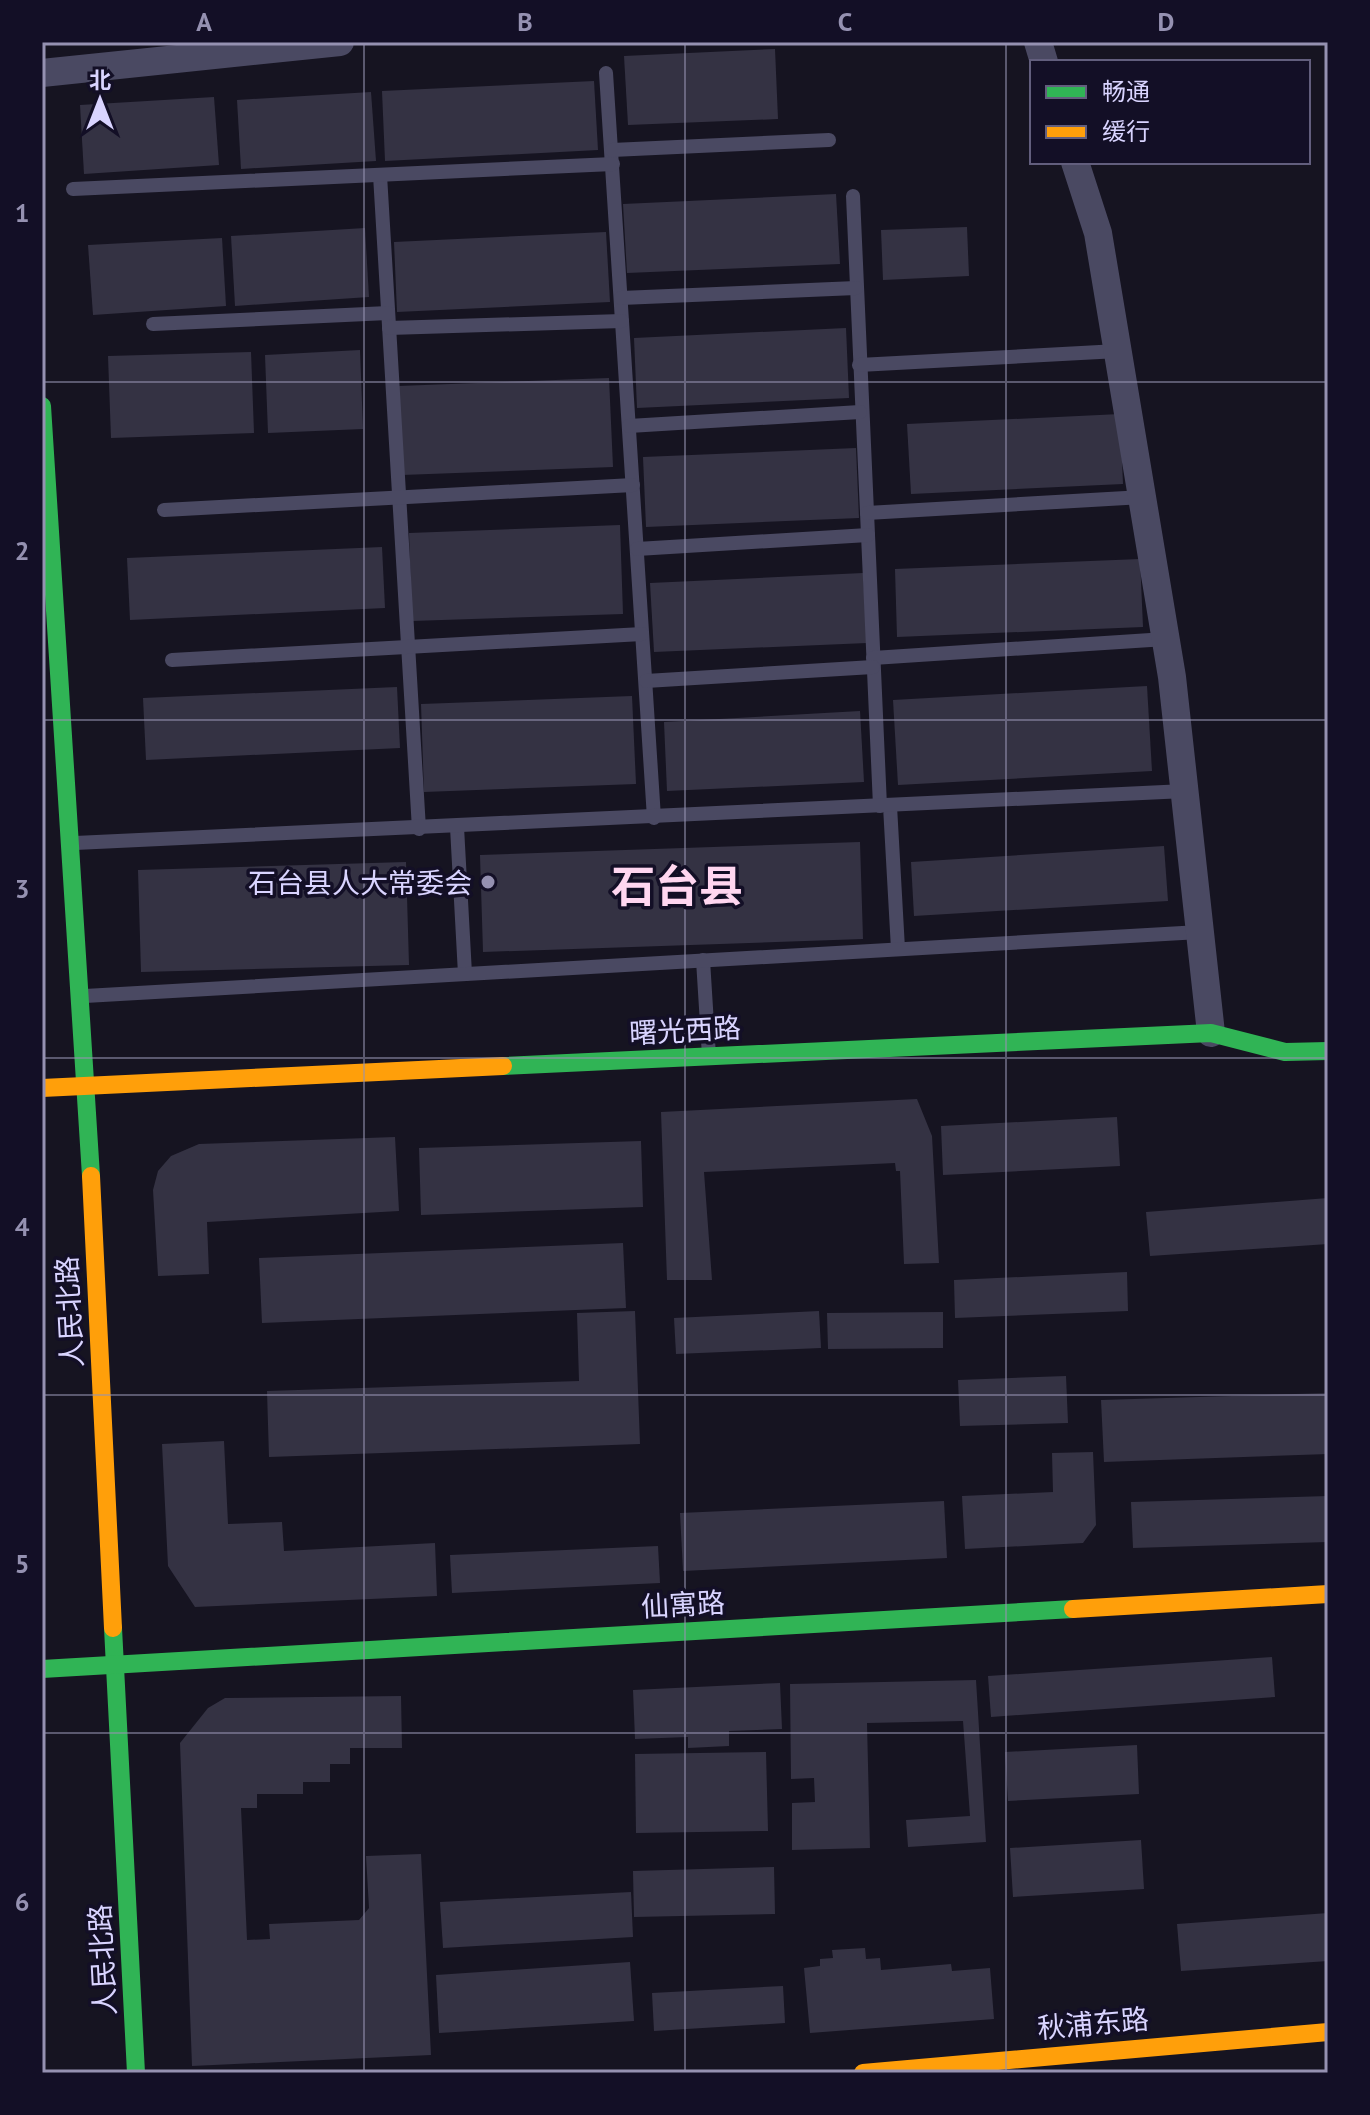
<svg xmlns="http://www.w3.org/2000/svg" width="1370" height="2115" viewBox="0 0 1370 2115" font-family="'PT Sans','Noto Sans SC',sans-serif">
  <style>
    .building { fill: #343243 }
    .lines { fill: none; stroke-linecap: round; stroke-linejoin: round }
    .lane { stroke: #4a4962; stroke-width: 14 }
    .street { stroke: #4a4962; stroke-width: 28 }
    .fast { stroke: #30b455; stroke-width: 18 }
    .slow { stroke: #ff9f0a; stroke-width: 18 }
    .grid { fill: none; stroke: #9591b1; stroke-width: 2; stroke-opacity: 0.55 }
    .poi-dot { fill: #9591b1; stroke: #130f26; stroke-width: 3 }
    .labels { text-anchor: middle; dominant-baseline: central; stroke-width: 7; stroke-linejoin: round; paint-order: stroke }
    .poi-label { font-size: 28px; fill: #d9d4ff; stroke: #130f26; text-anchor: end }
    .street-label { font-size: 28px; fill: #d9d4ff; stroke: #130f26 }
    .town-label { font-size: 44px; font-weight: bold; fill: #ffd6f0; stroke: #130f26 }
    .neatline { fill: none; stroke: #9591b1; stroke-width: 3 }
    .grid-label { font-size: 26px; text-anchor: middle; font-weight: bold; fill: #9591b1 }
  </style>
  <rect width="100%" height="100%" fill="#161421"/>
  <g class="building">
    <polygon points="775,49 778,119 628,125 624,56"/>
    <polygon points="594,81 598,150 385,161 382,91"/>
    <polygon points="371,92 376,161 241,169 237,100"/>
    <polygon points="214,97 219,165 84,174 80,105"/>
    <polygon points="836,194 840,264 627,273 623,204"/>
    <polygon points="967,227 969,276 883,280 881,230"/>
    <polygon points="365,228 369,297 235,306 231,236"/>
    <polygon points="606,232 610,302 397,312 394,242"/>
    <polygon points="222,238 226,306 93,315 88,245"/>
    <polygon points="846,328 849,398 637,408 634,338"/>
    <polygon points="360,350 363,429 268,433 265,355"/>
    <polygon points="251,352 254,433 111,438 108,356"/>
    <polygon points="609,378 613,467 402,475 398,386"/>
    <polygon points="1120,414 1123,484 911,494 907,424"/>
    <polygon points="856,448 859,518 646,527 643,457"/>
    <polygon points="620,525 623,614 412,621 409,533"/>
    <polygon points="382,547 385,608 130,620 127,558"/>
    <polygon points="1140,559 1143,627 897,637 895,569"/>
    <polygon points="863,573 867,643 654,652 650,583"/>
    <polygon points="1147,686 1152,771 898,785 893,700"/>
    <polygon points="397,687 400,748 146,760 143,698"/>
    <polygon points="632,696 636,784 424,792 421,704"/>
    <polygon points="860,711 864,782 667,791 664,722"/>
    <polygon points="860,842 863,939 483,952 480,855"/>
    <polygon points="1164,846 1168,901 914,916 911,862"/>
    <polygon points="406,862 409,965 141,972 138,870"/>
    <polygon points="917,1099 932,1136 939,1263 904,1264 900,1171 896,1171 895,1163 704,1172 712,1280 667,1280 661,1112"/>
    <polygon points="1117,1117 1120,1166 943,1175 941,1126"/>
    <polygon points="395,1137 399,1211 207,1222 209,1274 158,1276 153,1190 158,1171 171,1156 199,1144"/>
    <polygon points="641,1141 643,1207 421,1215 419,1148"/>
    <polygon points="1328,1198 1328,1244 1150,1256 1146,1212"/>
    <polygon points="623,1243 626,1308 262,1323 259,1258"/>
    <polygon points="1127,1272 1128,1311 955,1318 954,1280"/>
    <polygon points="635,1311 640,1444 269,1457 267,1391 579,1381 577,1313"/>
    <polygon points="819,1311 821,1348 676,1354 674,1318"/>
    <polygon points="943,1312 943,1348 828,1349 827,1313"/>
    <polygon points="1066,1376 1068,1423 960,1426 958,1380"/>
    <polygon points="1328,1393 1328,1454 1104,1462 1101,1400"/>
    <polygon points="224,1441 228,1524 282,1522 284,1551 435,1543 437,1596 195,1607 168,1566 162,1444"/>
    <polygon points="1093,1452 1096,1525 1083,1543 965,1549 962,1496 1053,1492 1052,1453"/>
    <polygon points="1328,1496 1328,1542 1133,1548 1131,1502"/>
    <polygon points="944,1501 947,1558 683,1571 680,1513"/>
    <polygon points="658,1546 660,1583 452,1593 450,1555"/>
    <polygon points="1272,1657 1275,1697 991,1717 988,1676"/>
    <polygon points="976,1680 986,1842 908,1847 906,1820 970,1816 963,1721 867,1723 870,1848 792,1850 792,1803 815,1802 814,1778 791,1779 790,1684"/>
    <polygon points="780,1683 782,1729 729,1731 729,1746 688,1748 688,1737 635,1739 633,1690"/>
    <polygon points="401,1696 402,1748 350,1748 350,1764 330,1764 330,1782 303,1782 303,1794 257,1794 257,1808 241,1808 247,1940 270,1939 269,1924 359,1920 369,1908 366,1856 421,1854 431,2055 192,2066 180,1743 208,1708 225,1698"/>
    <polygon points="1137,1745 1139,1794 1008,1801 1005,1752"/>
    <polygon points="766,1752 768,1831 636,1833 635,1754"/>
    <polygon points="1141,1840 1144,1889 1013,1897 1010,1848"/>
    <polygon points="774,1867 775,1914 634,1917 633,1871"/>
    <polygon points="631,1892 633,1937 443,1948 440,1902"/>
    <polygon points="1328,1913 1328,1961 1181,1971 1177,1924"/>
    <polygon points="865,1948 866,1959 880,1958 881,1970 951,1964 952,1971 990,1968 994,2019 810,2033 804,1968 820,1966 820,1959 833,1958 832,1950"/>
    <polygon points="630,1962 634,2021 439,2033 436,1975"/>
    <polygon points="783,1986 785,2023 654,2031 652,1993"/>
  </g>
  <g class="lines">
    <g class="lane">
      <polyline points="606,73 654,818"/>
      <polyline points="612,150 829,140"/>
      <polyline points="380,175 419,829"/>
      <polyline points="73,189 613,164"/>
      <polyline points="853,196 880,806"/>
      <polyline points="621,298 856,288"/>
      <polyline points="153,324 388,313"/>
      <polyline points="389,328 622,321"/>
      <polyline points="859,365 1118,351"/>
      <polyline points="629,426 860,412"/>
      <polyline points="164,510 633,485"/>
      <polyline points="867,513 1143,497"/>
      <polyline points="637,549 868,535"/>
      <polyline points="873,658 1166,639"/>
      <polyline points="172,660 642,634"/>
      <polyline points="646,681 873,667"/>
      <polyline points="890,806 898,949"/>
      <polyline points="457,827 465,974"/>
      <polyline points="75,843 1185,791"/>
      <polyline points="703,960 709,1056"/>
      <polyline points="85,996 1200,932"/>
    </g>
    <g class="street">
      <polyline points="1038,42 1044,62"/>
      <polyline points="42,73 340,42"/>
      <polyline points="1075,162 1098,233 1172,677 1211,1033"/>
    </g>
    <g class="fast">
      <polyline points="42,406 91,1176"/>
      <polyline points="503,1066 1211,1033 1285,1052 1328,1051"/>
      <polyline points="113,1628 136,2073"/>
      <polyline points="42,1669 1073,1609"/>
    </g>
    <g class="slow">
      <polyline points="42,1088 503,1066"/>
      <polyline points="91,1176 113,1628"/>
      <polyline points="1073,1609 1328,1594"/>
      <polyline points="863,2073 1328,2032"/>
    </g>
  </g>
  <path class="grid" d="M364 42V2073M685 42V2073M1006 42V2073M42 382H1328M42 720H1328M42 1058H1328M42 1395H1328M42 1733H1328"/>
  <circle class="poi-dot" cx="488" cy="882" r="8"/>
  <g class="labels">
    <g class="poi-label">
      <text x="472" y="882">石台县人大常委会</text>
    </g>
    <g class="street-label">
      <text transform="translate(685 1030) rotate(-3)">曙光西路</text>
      <text transform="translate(69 1312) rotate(-93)">人民北路</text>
      <text transform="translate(683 1604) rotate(-3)">仙寓路</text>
      <text transform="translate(102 1960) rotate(-93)">人民北路</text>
      <text transform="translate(1093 2023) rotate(-5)">秋浦东路</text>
    </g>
    <g class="town-label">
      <text x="677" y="885">石台县</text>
    </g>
  </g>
  <rect width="1370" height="2115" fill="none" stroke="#130f26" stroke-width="88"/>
  <rect x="1030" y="60" width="280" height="104" fill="#130f26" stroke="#625e7d" stroke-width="2"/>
  <rect x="1046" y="86" width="40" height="12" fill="#30b455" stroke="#625e7d" stroke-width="2"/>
  <text x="1102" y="100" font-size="24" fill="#d9d4ff">畅通</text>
  <rect x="1046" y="126" width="40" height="12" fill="#ff9f0a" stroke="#625e7d" stroke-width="2"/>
  <text x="1102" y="140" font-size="24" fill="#d9d4ff">缓行</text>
  <g transform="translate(100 100)" stroke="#130f26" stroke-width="6" paint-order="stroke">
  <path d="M0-6L14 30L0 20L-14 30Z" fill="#d9d4ff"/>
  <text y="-12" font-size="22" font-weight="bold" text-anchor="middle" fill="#d9d4ff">北</text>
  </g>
  <rect x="44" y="44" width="1282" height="2027" class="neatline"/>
  <g class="grid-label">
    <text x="204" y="31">A</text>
    <text x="525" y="31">B</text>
    <text x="845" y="31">C</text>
    <text x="1166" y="31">D</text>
    <text x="22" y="222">1</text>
    <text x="22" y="560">2</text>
    <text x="22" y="898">3</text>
    <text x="22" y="1236">4</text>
    <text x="22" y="1573">5</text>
    <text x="22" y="1911">6</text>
  </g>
</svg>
